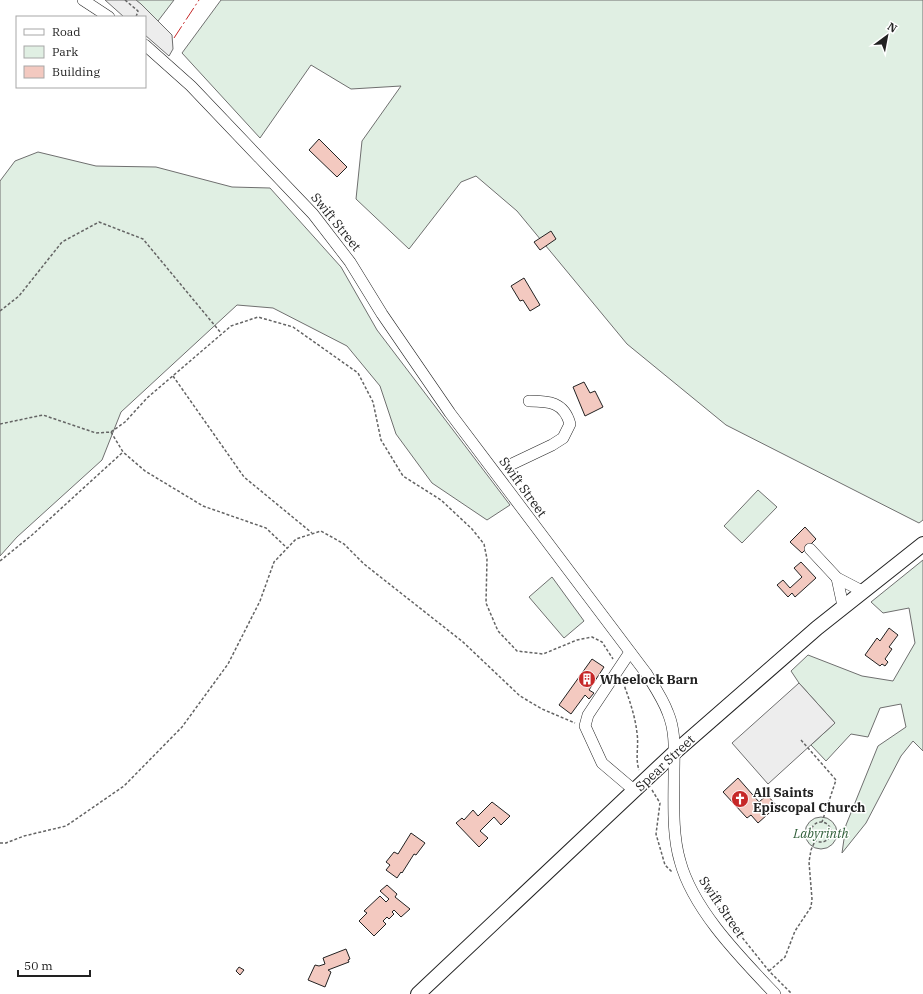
<svg xmlns="http://www.w3.org/2000/svg" width="923" height="994" viewBox="0 0 923 994" font-family="'IBM Plex Serif',serif">
  <style>
    .green { fill: #e0efe3; stroke: #6f6f6f }
    .parking { fill: #ededed; stroke: #6f6f6f }
    .building { fill: #f3c9c0; stroke: #222 }
    .lines { fill: none; stroke-linecap: round; stroke-linejoin: round }
    .minor-casing { stroke: #222; stroke-width: 12 }
    .major-casing { stroke: #222; stroke-width: 16 }
    .path { stroke: #646464; stroke-width: 1.5; stroke-dasharray: 3 2; stroke-linecap: butt }
    .minor { stroke: #fff; stroke-width: 11 }
    .major { stroke: #fff; stroke-width: 14 }
    .power { stroke: #c62828; stroke-width: 1; stroke-dasharray: 14 3 2 3; stroke-linecap: butt }
    .labels { text-anchor: middle; dominant-baseline: central; stroke-width: 3; stroke-linejoin: round; paint-order: stroke }
    .street-label { font-size: 13px; fill: #222; stroke: #fff }
    .poi-label { font-size: 13px; font-weight: bold; fill: #222; stroke: #fff; text-anchor: start }
    .park-label { font-size: 13px; font-style: italic; fill: #2f5e38; stroke: #fff }
  </style>
  <rect width="100%" height="100%" fill="#fff"/>
  <g class="green">
    <polygon points="136,0 174,0 158,21"/>
    <polygon points="221,0 923,0 923,520 919,523 726,425 627,344 517,211 476,176 461,182 409,249 356,199 362,141 401,86 351,89 311,65 260,138 182,53"/>
    <polygon points="38,152 96,166 156,167 232,187 270,188 341,267 377,330 510,505 487,520 432,483 396,434 380,386 347,346 273,308 237,305 121,412 102,460 17,537 0,556 0,181 15,161"/>
    <polygon points="758,490 777,507 742,543 724,526"/>
    <polygon points="923,560 923,751 913,741 901,756 866,823 842,853 846,825 878,746 906,727 901,704 880,708 868,737 851,734 826,761 811,745 835,723 799,683 791,671 808,655 862,676 893,681 915,643 909,608 883,613 871,602"/>
    <polygon points="552,577 584,621 564,638 529,597"/>
    <circle cx="821" cy="833" r="16"/>
  </g>
  <g class="parking">
    <polygon points="105,0 136,0 141,4 172,35 173,49 169,56 145,35 145,17 124,17"/>
    <polygon points="799,683 835,723 768,784 732,743"/>
  </g>
  <g class="building">
    <polygon points="319,139 347,167 337,177 309,150"/>
    <polygon points="551,231 556,239 540,250 534,242"/>
    <polygon points="524,278 540,305 530,311 523,300 520,301 511,286"/>
    <polygon points="584,382 590,393 595,391 603,407 585,416 573,387"/>
    <polygon points="805,527 816,539 802,553 790,542"/>
    <polygon points="801,562 816,578 795,597 792,593 788,597 777,585 783,580 790,588 802,577 794,568"/>
    <polygon points="889,628 898,635 889,647 892,649 885,659 888,662 885,666 882,664 880,666 865,655 877,638 880,641"/>
    <polygon points="592,659 604,667 589,690 594,693 589,699 585,695 571,714 559,705"/>
    <polygon points="738,778 759,802 767,795 777,806 758,823 751,815 747,818 723,792"/>
    <polygon points="492,802 510,816 501,825 494,817 480,831 488,838 479,847 456,823 462,818 464,820 473,810 478,816"/>
    <polygon points="411,833 425,843 416,855 414,854 402,873 401,872 397,878 386,870 390,865 386,862 394,852 398,854"/>
    <polygon points="387,885 397,894 395,897 410,909 401,917 394,910 392,912 394,914 389,919 387,917 383,921 386,924 374,936 359,921 367,913 364,911 380,896 386,902 389,899 380,891"/>
    <polygon points="346,949 350,959 348,960 349,962 328,970 331,972 325,987 308,980 315,965 319,966 325,964 323,958"/>
    <polygon points="239,967 244,970 240,975 236,971"/>
  </g>
  <g class="lines">
    <g class="minor-casing">
      <g id="minor">
        <polyline points="83,0 109,17"/>
        <path d="M145 45 191 86 313 214 350 262 382 314 450 413 646 673C654 686 663 699 668 713 676 732 674 753 674 773 674 802 672 834 680 861 693 910 741 958 775 994"/>
        <path d="M512 464 552 445 563 438 570 424C564 402 549 401 529 401"/>
        <polyline points="810,549 837,578 862,591"/>
        <polyline points="837,578 843,606"/>
        <polyline points="630,652 588,715 585,726 602,763 635,791"/>
      </g>
    </g>
    <g class="major-casing">
      <polyline id="major" points="418,994 675,752 817,628 923,544"/>
    </g>
    <g class="path">
      <polyline points="125,0 138,11 136,17"/>
      <polyline points="0,311 19,296 62,242 99,222 143,239 221,333"/>
      <polyline points="173,376 244,477 312,533"/>
      <polyline points="0,424 43,415 96,433 111,432 125,422 147,398 231,326 258,317 293,327 358,373 373,402 381,440 403,476 441,500 472,529 484,544 487,559 486,603 498,631 517,651 543,654 577,640 592,637 602,642 613,659"/>
      <polyline points="111,432 123,452 145,471 203,506 266,528 287,548"/>
      <polyline points="0,561 32,535 123,452"/>
      <path d="M623 682C629 699 635 715 637 733 639 746 635 758 639 770"/>
      <polyline points="801,740 836,780 822,822"/>
      <polyline points="652,790 660,803 656,834 665,865 671,871 673,870"/>
      <circle cx="821" cy="832" r="10"/>
      <polyline points="0,843 6,843 24,836 66,826 124,786 182,727 228,664 260,601 274,562 296,539 321,531 344,544 364,564 463,642 520,696 542,709 575,723"/>
      <polyline points="705,891 769,971 792,994"/>
      <polyline points="769,971 785,957 795,931 811,907 812,899 809,862 811,850 815,841"/>
    </g>
    <use href="#minor" class="minor"/>
    <use href="#major" class="major"/>
    <polyline class="power" points="174,38 199,0"/>
  </g>
  <defs>
    <g id="building-disc" transform="scale(0.9)"><circle r="9.5" fill="#c62828" stroke="#fff"/><path d="M-4-6H4V6H1V3H-1V6H-4ZM-2.5-4.3h1.7v1.8h-1.7ZM.8-4.3h1.7v1.8H.8ZM-2.5-1h1.7V.8h-1.7ZM.8-1h1.7V.8H.8Z" fill="#fff"/></g>
    <g id="church-disc" transform="scale(0.9)"><circle r="9.5" fill="#c62828" stroke="#fff"/><path d="M-1.2-6h2.4v3.5h3.3v2.4h-3.3V6h-2.4V-.1h-3.3v-2.4h3.3Z" fill="#fff"/></g>
  </defs>
  <g fill-rule="evenodd">
    <use href="#building-disc" x="587" y="679"/>
    <use href="#church-disc" x="740" y="799"/>
  </g>
  <g class="labels">
    <g class="street-label">
      <text transform="translate(336 222) rotate(51)">Swift Street</text>
      <text transform="translate(523 487) rotate(54)">Swift Street</text>
      <text transform="translate(665 763) rotate(-43)">Spear Street</text>
      <text transform="translate(722 907) rotate(56)">Swift Street</text>
    </g>
    <g class="poi-label">
      <text x="600" y="679">Wheelock Barn</text>
      <text x="753" y="792">All Saints<tspan x="753" dy="15">Episcopal Church</tspan></text>
    </g>
    <g class="park-label">
      <text x="821" y="833">Labyrinth</text>
    </g>
  </g>
  <rect x="16" y="16" width="130" height="72" fill="#ffffff" stroke="#a7a7a7"/>
  <rect x="24" y="29" width="20" height="6" fill="#ffffff" stroke="#a7a7a7"/>
  <text x="52" y="36" font-size="12" fill="#222222">Road</text>
  <rect x="24" y="46" width="20" height="12" fill="#e0efe3" stroke="#a7a7a7"/>
  <text x="52" y="56" font-size="12" fill="#222222">Park</text>
  <rect x="24" y="66" width="20" height="12" fill="#f3c9c0" stroke="#a7a7a7"/>
  <text x="52" y="76" font-size="12" fill="#222222">Building</text>
  <g transform="translate(887 36) rotate(32)" stroke="#ffffff" stroke-width="3" paint-order="stroke">
  <path d="M0-3L7 15L0 10L-7 15Z" fill="#222222"/>
  <text y="-6" font-size="11" font-weight="bold" text-anchor="middle" fill="#222222">N</text>
  </g>
  <path d="M18 970v6h72v-6" fill="none" stroke="#222222" stroke-width="2"/>
  <text x="24" y="970" font-size="12" fill="#222222" stroke="#ffffff" stroke-width="3" paint-order="stroke">50 m</text>
</svg>
